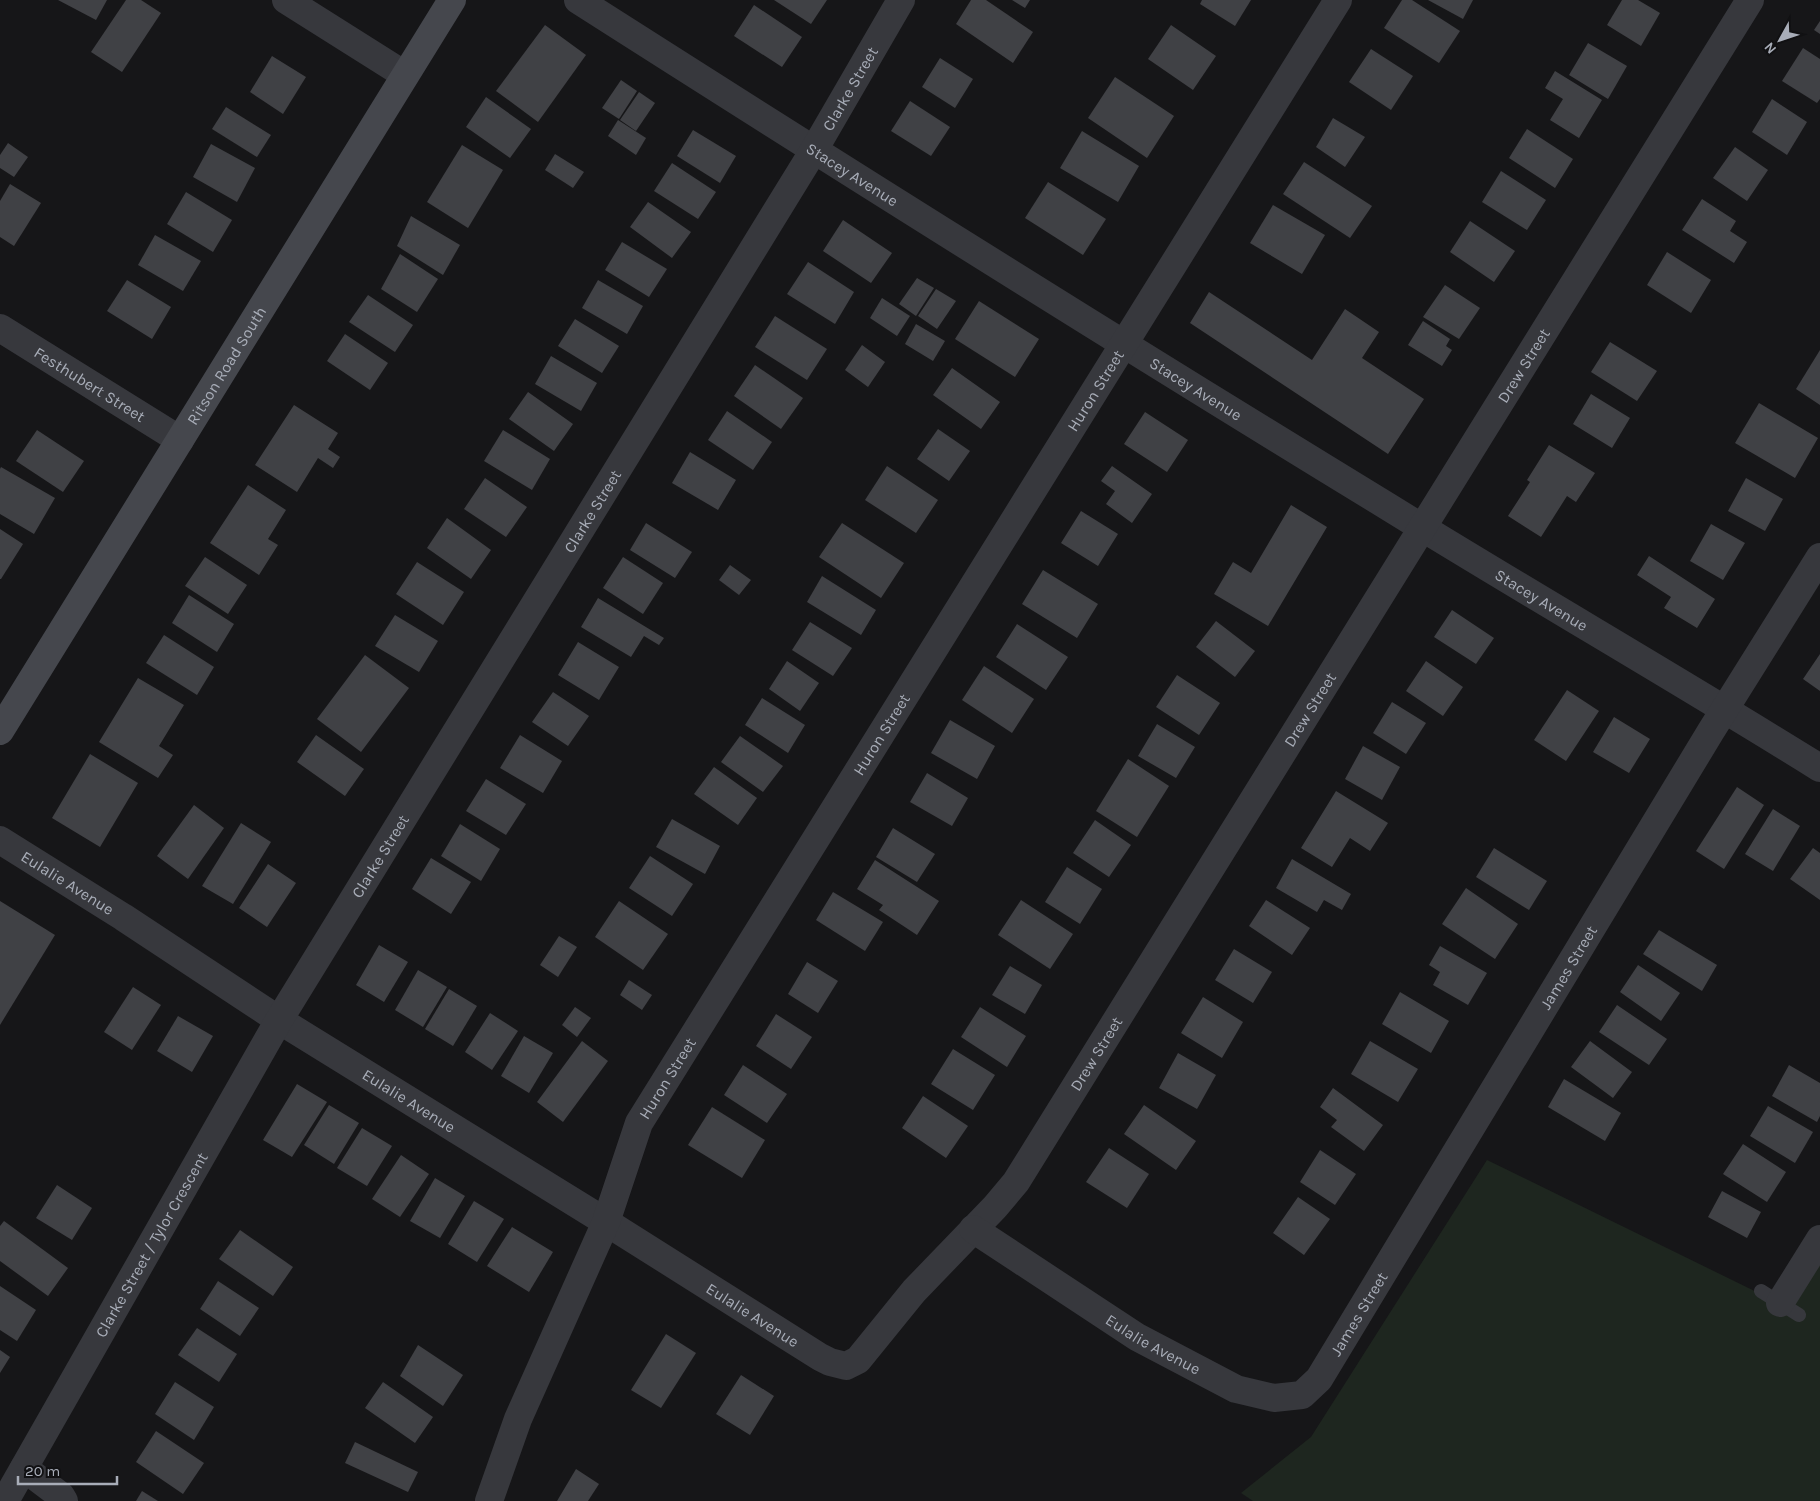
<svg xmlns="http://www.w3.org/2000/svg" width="1820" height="1501" viewBox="0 0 1820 1501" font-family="Karla,sans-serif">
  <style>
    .green { fill: #1e261f }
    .building { fill: #404145 }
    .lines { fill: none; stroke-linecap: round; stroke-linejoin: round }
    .service { stroke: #37383d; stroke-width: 14 }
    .minor { stroke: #37383d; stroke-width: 28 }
    .secondary { stroke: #45474d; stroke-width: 28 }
    .labels { text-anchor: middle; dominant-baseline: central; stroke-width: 5; stroke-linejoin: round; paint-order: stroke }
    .street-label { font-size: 16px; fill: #a8adb8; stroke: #111113 }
  </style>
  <rect width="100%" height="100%" fill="#161618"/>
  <polygon class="green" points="1487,1160 1775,1301 1820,1226 1820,1501 1253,1501 1241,1493 1311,1437"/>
  <g class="building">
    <polygon points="58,0 107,0 96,20"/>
    <polygon points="126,0 141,0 161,13 122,72 91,52"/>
    <polygon points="774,0 827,0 811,24"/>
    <polygon points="971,0 986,0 1033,32 1013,63 956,24"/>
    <polygon points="1012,0 1030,0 1025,8"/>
    <polygon points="1202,0 1251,0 1235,26 1200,4"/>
    <polygon points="1402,0 1412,0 1460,31 1439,63 1384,28"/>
    <polygon points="1428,0 1473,0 1463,19"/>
    <polygon points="1622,0 1638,0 1660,13 1641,46 1607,25"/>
    <polygon points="754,5 802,37 782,67 734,36"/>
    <polygon points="1820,21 1820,34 1814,30"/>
    <polygon points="545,25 586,55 538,122 496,91"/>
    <polygon points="1171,25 1216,56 1193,90 1148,59"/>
    <polygon points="1588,43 1627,66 1608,99 1569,75"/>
    <polygon points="1803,48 1820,59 1820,99 1817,103 1782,81"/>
    <polygon points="1371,49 1413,76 1391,110 1349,82"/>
    <polygon points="272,56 306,77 283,114 250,92"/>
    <polygon points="940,58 973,79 955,108 922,87"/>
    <polygon points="1555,71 1602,100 1579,138 1550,120 1563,99 1545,88"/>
    <polygon points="1115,77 1174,116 1147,158 1088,118"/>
    <polygon points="621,80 637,91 619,119 602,108"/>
    <polygon points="639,92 655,103 636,131 620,120"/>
    <polygon points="486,97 531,129 510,158 466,127"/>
    <polygon points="1772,99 1807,122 1787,155 1752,132"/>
    <polygon points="910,101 950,127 931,156 891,131"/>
    <polygon points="226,107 271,135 257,157 212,129"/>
    <polygon points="1333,118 1365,137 1345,167 1316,147"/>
    <polygon points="618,120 646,138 636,155 608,136"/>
    <polygon points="1527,129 1573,159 1555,188 1509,158"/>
    <polygon points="693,130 736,156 720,183 677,156"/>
    <polygon points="1082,131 1139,166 1118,202 1060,168"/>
    <polygon points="8,143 28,157 14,177 0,168 0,155"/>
    <polygon points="211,144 255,168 237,202 193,177"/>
    <polygon points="462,145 503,170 468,228 427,202"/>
    <polygon points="1735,147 1768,170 1747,201 1713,178"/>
    <polygon points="555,154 584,172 573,188 545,170"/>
    <polygon points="1304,162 1372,206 1350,238 1283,194"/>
    <polygon points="672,163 716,192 698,219 654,191"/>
    <polygon points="1501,171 1546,200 1527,230 1482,202"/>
    <polygon points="1048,182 1106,219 1083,255 1025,218"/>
    <polygon points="10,184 41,203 14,246 0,237 0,201"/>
    <polygon points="186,192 232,220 213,252 167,224"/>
    <polygon points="1702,199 1736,221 1730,231 1747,242 1734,263 1682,230"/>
    <polygon points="648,202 691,232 672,258 630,227"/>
    <polygon points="1273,205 1325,235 1302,274 1250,243"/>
    <polygon points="411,216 460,245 443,275 397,246"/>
    <polygon points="843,220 892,253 871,283 823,251"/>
    <polygon points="1470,221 1515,251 1494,282 1450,252"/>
    <polygon points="155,235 201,261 183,291 138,265"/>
    <polygon points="622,242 667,269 649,297 605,270"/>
    <polygon points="1667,252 1711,280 1691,313 1647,285"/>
    <polygon points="400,254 438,279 417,312 381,289"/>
    <polygon points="808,262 854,292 835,324 787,294"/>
    <polygon points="917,278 934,288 916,316 899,304"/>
    <polygon points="127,280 171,307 152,339 107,311"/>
    <polygon points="598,280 643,306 627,334 582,308"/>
    <polygon points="1445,285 1480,308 1459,339 1423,317"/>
    <polygon points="936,289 956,301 937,329 918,316"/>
    <polygon points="1209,292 1312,360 1345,309 1379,332 1362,358 1424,399 1388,454 1190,323"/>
    <polygon points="368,295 413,325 395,352 349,322"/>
    <polygon points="882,298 910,316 897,336 870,318"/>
    <polygon points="979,301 1039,339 1015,377 955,339"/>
    <polygon points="775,316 827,349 807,380 755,347"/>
    <polygon points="575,319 619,346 602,373 558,346"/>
    <polygon points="1423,321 1450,339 1446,346 1452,350 1442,366 1408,345"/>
    <polygon points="916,324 945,341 933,361 905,344"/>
    <polygon points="345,334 388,363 370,390 327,361"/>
    <polygon points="1610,342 1657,371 1637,401 1591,372"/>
    <polygon points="862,345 885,362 868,387 845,370"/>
    <polygon points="1820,350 1820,405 1796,389"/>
    <polygon points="551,356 597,383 581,411 535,384"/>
    <polygon points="755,365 803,398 781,429 734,396"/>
    <polygon points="952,368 1000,402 981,429 933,395"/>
    <polygon points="528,392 573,424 554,451 509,419"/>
    <polygon points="1591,394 1630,418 1612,448 1573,424"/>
    <polygon points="1759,403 1818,438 1795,478 1735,443"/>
    <polygon points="294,405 338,433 328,449 340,457 333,468 318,458 297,492 255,465"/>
    <polygon points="727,411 772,442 753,470 708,440"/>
    <polygon points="1145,412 1188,440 1167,472 1124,444"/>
    <polygon points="938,429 970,451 949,481 917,459"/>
    <polygon points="37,430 84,461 63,492 16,461"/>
    <polygon points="503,430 550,459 532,490 484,461"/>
    <polygon points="1549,445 1595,473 1576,502 1567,496 1541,537 1508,516 1530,482 1527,480"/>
    <polygon points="690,452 736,480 718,510 672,483"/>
    <polygon points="887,466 938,500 916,533 865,500"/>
    <polygon points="1112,466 1152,494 1132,523 1106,504 1115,491 1101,481"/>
    <polygon points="1,467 55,498 34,534 0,514 0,469"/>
    <polygon points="485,478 527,507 506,537 464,509"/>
    <polygon points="1746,478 1783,499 1765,531 1728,511"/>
    <polygon points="248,485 286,510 268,539 278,545 259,575 210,543"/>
    <polygon points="1291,505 1327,527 1268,626 1214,594 1233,562 1251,573"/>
    <polygon points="1081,511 1118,534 1098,566 1061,543"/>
    <polygon points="447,518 491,550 471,579 427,548"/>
    <polygon points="646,523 692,552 675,578 630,550"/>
    <polygon points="842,523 904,563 881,598 819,557"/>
    <polygon points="1711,524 1745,543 1723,580 1690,561"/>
    <polygon points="0,529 23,544 1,579 0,579"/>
    <polygon points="1649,556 1715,599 1697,628 1664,608 1671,597 1637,575"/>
    <polygon points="205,557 247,585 228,614 185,586"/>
    <polygon points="623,557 663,583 643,614 603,588"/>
    <polygon points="417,562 464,592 443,625 396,594"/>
    <polygon points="730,565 751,580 739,595 719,580"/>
    <polygon points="1043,570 1098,604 1077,638 1022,604"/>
    <polygon points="822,576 876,610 861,635 807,602"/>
    <polygon points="189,595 234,624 217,652 172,623"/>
    <polygon points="598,598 664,638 659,645 644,636 631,657 581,627"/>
    <polygon points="1452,610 1494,638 1476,664 1434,637"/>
    <polygon points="395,615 438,641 419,672 375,646"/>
    <polygon points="1216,621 1255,651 1235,677 1196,647"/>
    <polygon points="810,622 852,648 833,676 792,650"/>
    <polygon points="1017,624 1068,657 1046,690 996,657"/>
    <polygon points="164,635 214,667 197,695 146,663"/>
    <polygon points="578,642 619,667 599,700 558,675"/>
    <polygon points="1820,654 1820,691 1803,679"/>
    <polygon points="365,655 409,688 361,752 317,719"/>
    <polygon points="787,661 819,683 800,711 769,689"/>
    <polygon points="1426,661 1463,687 1443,716 1406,691"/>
    <polygon points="984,666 1034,699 1012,733 962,700"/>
    <polygon points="1177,675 1220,703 1199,735 1156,707"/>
    <polygon points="138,678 184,705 159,746 173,755 158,778 99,742"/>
    <polygon points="1567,690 1599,711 1566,761 1534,740"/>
    <polygon points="553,692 589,716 568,746 532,722"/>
    <polygon points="762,698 805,725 788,753 745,725"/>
    <polygon points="1392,702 1426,723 1406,754 1373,733"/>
    <polygon points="1614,717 1650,739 1629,773 1593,752"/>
    <polygon points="950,720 995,746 977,779 931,753"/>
    <polygon points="1157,724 1195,747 1176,778 1138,756"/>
    <polygon points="316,735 364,769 345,796 297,762"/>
    <polygon points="520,735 562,761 543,793 500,768"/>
    <polygon points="740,736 783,766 763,792 721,762"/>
    <polygon points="1363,746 1400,767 1382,800 1345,779"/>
    <polygon points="90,754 138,783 100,847 52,818"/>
    <polygon points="1128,759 1169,786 1137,837 1096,811"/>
    <polygon points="714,767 757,798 738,825 694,794"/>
    <polygon points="927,773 968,798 952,826 910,802"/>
    <polygon points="486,779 526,804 506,835 466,811"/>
    <polygon points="1737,787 1764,805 1724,869 1696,851"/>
    <polygon points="1336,791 1388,823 1370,851 1350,838 1332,867 1301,848"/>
    <polygon points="194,805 224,828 188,879 157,856"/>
    <polygon points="1773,809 1800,826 1773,871 1745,854"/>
    <polygon points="672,819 720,846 705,874 656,847"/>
    <polygon points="1095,820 1131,845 1109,877 1073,853"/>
    <polygon points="241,823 271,842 233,904 202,886"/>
    <polygon points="460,824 500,849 481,881 441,856"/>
    <polygon points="893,828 935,854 917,882 876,857"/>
    <polygon points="1494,848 1547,881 1529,910 1476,877"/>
    <polygon points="1813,848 1820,853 1820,900 1790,879"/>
    <polygon points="650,856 693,884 672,916 629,888"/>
    <polygon points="431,858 471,882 451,914 412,889"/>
    <polygon points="1292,859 1351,894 1342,910 1324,900 1317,912 1276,888"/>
    <polygon points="875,860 939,901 917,935 879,910 883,905 857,889"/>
    <polygon points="268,864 296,883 267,927 239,908"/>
    <polygon points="1067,867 1102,889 1080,924 1045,902"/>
    <polygon points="1466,888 1518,924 1495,959 1442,924"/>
    <polygon points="833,892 883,922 865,951 816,920"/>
    <polygon points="1021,900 1073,934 1050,969 998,935"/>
    <polygon points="1266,900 1310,928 1292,955 1249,926"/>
    <polygon points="0,901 55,935 0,1025"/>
    <polygon points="619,901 668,934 643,970 595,937"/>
    <polygon points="1659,930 1717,965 1702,991 1643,954"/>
    <polygon points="559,936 577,947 558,977 540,965"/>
    <polygon points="379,945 408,962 384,1002 356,985"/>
    <polygon points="1440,946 1487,973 1468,1005 1433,985 1440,972 1429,965"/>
    <polygon points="1234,949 1272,972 1253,1003 1215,980"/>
    <polygon points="807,962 838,981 818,1013 788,994"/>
    <polygon points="1638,965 1680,993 1661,1021 1620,992"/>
    <polygon points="1010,966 1042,985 1025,1014 992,995"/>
    <polygon points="418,970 447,987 423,1027 395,1010"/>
    <polygon points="629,980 652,995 642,1010 620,995"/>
    <polygon points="133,987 161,1005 132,1050 104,1032"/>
    <polygon points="449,989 477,1006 453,1046 425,1029"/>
    <polygon points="1400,992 1449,1021 1431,1053 1382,1024"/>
    <polygon points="1203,997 1243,1022 1222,1058 1181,1033"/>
    <polygon points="1617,1005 1667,1039 1649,1065 1599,1032"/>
    <polygon points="575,1007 591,1018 577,1037 562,1025"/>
    <polygon points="980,1007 1026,1036 1007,1067 961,1037"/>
    <polygon points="490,1013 518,1031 492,1070 465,1052"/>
    <polygon points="776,1014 812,1037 791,1069 756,1046"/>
    <polygon points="178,1016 213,1036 192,1072 157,1051"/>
    <polygon points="524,1036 553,1053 529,1093 501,1076"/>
    <polygon points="582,1041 608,1061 563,1122 537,1102"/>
    <polygon points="1370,1041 1418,1069 1398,1102 1351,1074"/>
    <polygon points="1590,1041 1632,1072 1613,1098 1571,1067"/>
    <polygon points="953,1049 995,1075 973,1110 931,1084"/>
    <polygon points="1178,1053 1216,1075 1197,1109 1159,1088"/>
    <polygon points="743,1065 787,1094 767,1123 724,1095"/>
    <polygon points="1789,1065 1820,1083 1820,1116 1817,1122 1772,1096"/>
    <polygon points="1564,1079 1621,1113 1605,1141 1548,1107"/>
    <polygon points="297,1084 327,1102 292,1157 263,1140"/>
    <polygon points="1333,1088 1383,1125 1364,1151 1331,1127 1337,1120 1320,1107"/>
    <polygon points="923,1096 968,1126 946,1158 902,1128"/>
    <polygon points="329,1105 359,1123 334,1164 304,1145"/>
    <polygon points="1144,1105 1196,1141 1176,1170 1124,1134"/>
    <polygon points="1768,1106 1813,1132 1795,1163 1750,1136"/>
    <polygon points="712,1107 765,1140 742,1178 688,1145"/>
    <polygon points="362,1128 392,1146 367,1186 337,1168"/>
    <polygon points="1743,1144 1786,1172 1767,1202 1723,1174"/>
    <polygon points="1109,1148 1149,1174 1127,1208 1086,1182"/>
    <polygon points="1320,1150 1356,1174 1335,1205 1300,1182"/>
    <polygon points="401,1155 429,1174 400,1217 372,1199"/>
    <polygon points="435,1178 465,1196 440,1238 410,1221"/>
    <polygon points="57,1185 92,1208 72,1240 36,1218"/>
    <polygon points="1722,1191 1761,1212 1747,1238 1708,1217"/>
    <polygon points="1298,1197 1330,1219 1304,1255 1273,1233"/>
    <polygon points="474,1201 504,1219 477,1262 448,1244"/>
    <polygon points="4,1221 68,1268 48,1296 0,1261 0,1226"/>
    <polygon points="512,1227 553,1252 529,1292 487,1266"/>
    <polygon points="240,1230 293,1267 273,1296 219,1259"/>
    <polygon points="218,1281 259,1308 240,1336 200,1309"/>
    <polygon points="0,1286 36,1310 17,1341 0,1330"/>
    <polygon points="197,1328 237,1354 219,1382 178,1355"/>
    <polygon points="666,1334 696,1353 661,1408 631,1390"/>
    <polygon points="418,1345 463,1375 443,1406 400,1376"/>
    <polygon points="0,1350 10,1357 0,1373"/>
    <polygon points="741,1375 774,1396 750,1435 716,1414"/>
    <polygon points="175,1382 214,1407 194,1440 155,1414"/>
    <polygon points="383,1382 433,1417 415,1443 365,1408"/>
    <polygon points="156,1431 204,1463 183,1494 136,1462"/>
    <polygon points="355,1442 418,1472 408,1492 345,1463"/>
    <polygon points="576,1469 599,1484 588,1501 557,1501"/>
    <polygon points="142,1491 158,1501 136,1501"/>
  </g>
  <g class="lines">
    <polyline class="service" points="1761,1291 1799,1315"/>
    <g class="minor">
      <polyline points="286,0 405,75"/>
      <path id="s1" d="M578 0C846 171 1115 340 1387 506 1531 595 1677 679 1820 768"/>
      <path id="s2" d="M0 328 180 440"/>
      <path id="s3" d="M0 840 123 917 279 1020 606 1222 820 1357 830 1362 846 1366 858 1360 914 1291 995 1207 1016 1182 1750 0"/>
      <path id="s4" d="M973 1229 1137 1337 1236 1389 1274 1398 1302 1395 1319 1379 1711 731 1820 557"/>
      <polyline points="1780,1303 1820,1239"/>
      <polyline points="24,1468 61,1496 64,1501"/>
      <path id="s5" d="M5 1501 279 1020 814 150 901 0"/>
      <path id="s6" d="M489 1501 518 1419 606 1222 639 1123 1338 0"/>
    </g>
    <path class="secondary" id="s7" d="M0 731 452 0"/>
  </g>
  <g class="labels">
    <g class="street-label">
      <text stroke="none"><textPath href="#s5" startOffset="1646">Clarke Street</textPath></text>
      <text stroke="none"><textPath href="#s1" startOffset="325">Stacey Avenue</textPath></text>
      <text stroke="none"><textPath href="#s7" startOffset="430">Ritson Road South</textPath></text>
      <text stroke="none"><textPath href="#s3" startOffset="2210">Drew Street</textPath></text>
      <text stroke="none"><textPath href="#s2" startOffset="106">Festhubert Street</textPath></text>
      <text stroke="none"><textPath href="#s1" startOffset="730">Stacey Avenue</textPath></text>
      <text stroke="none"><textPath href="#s6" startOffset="1270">Huron Street</textPath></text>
      <text stroke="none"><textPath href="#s5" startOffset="1151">Clarke Street</textPath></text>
      <text stroke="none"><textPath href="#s1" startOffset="1135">Stacey Avenue</textPath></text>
      <text stroke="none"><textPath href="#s3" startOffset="1805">Drew Street</textPath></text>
      <text stroke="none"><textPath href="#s6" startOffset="865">Huron Street</textPath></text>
      <text stroke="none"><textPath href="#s5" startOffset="746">Clarke Street</textPath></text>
      <text stroke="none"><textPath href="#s3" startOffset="80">Eulalie Avenue</textPath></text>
      <text stroke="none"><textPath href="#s4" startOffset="880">James Street</textPath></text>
      <text stroke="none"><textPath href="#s3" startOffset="1400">Drew Street</textPath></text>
      <text stroke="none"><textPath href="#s6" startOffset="460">Huron Street</textPath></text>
      <text stroke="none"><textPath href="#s3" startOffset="485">Eulalie Avenue</textPath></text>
      <text stroke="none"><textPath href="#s5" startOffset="295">Clarke Street / Tylor Crescent</textPath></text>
      <text stroke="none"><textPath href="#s4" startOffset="475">James Street</textPath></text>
      <text stroke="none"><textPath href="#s3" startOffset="890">Eulalie Avenue</textPath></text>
      <text stroke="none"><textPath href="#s4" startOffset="214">Eulalie Avenue</textPath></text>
    </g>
  </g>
  <g transform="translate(1780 40) rotate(230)" stroke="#111113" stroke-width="4" paint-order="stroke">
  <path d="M0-4L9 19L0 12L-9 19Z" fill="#a8adb8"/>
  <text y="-8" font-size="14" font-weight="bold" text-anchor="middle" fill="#a8adb8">N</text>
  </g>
  <path d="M18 1476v8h99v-8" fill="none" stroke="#a8adb8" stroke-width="2.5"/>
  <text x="25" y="1476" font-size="15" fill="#a8adb8" stroke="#111113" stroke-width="4" paint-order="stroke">20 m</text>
</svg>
